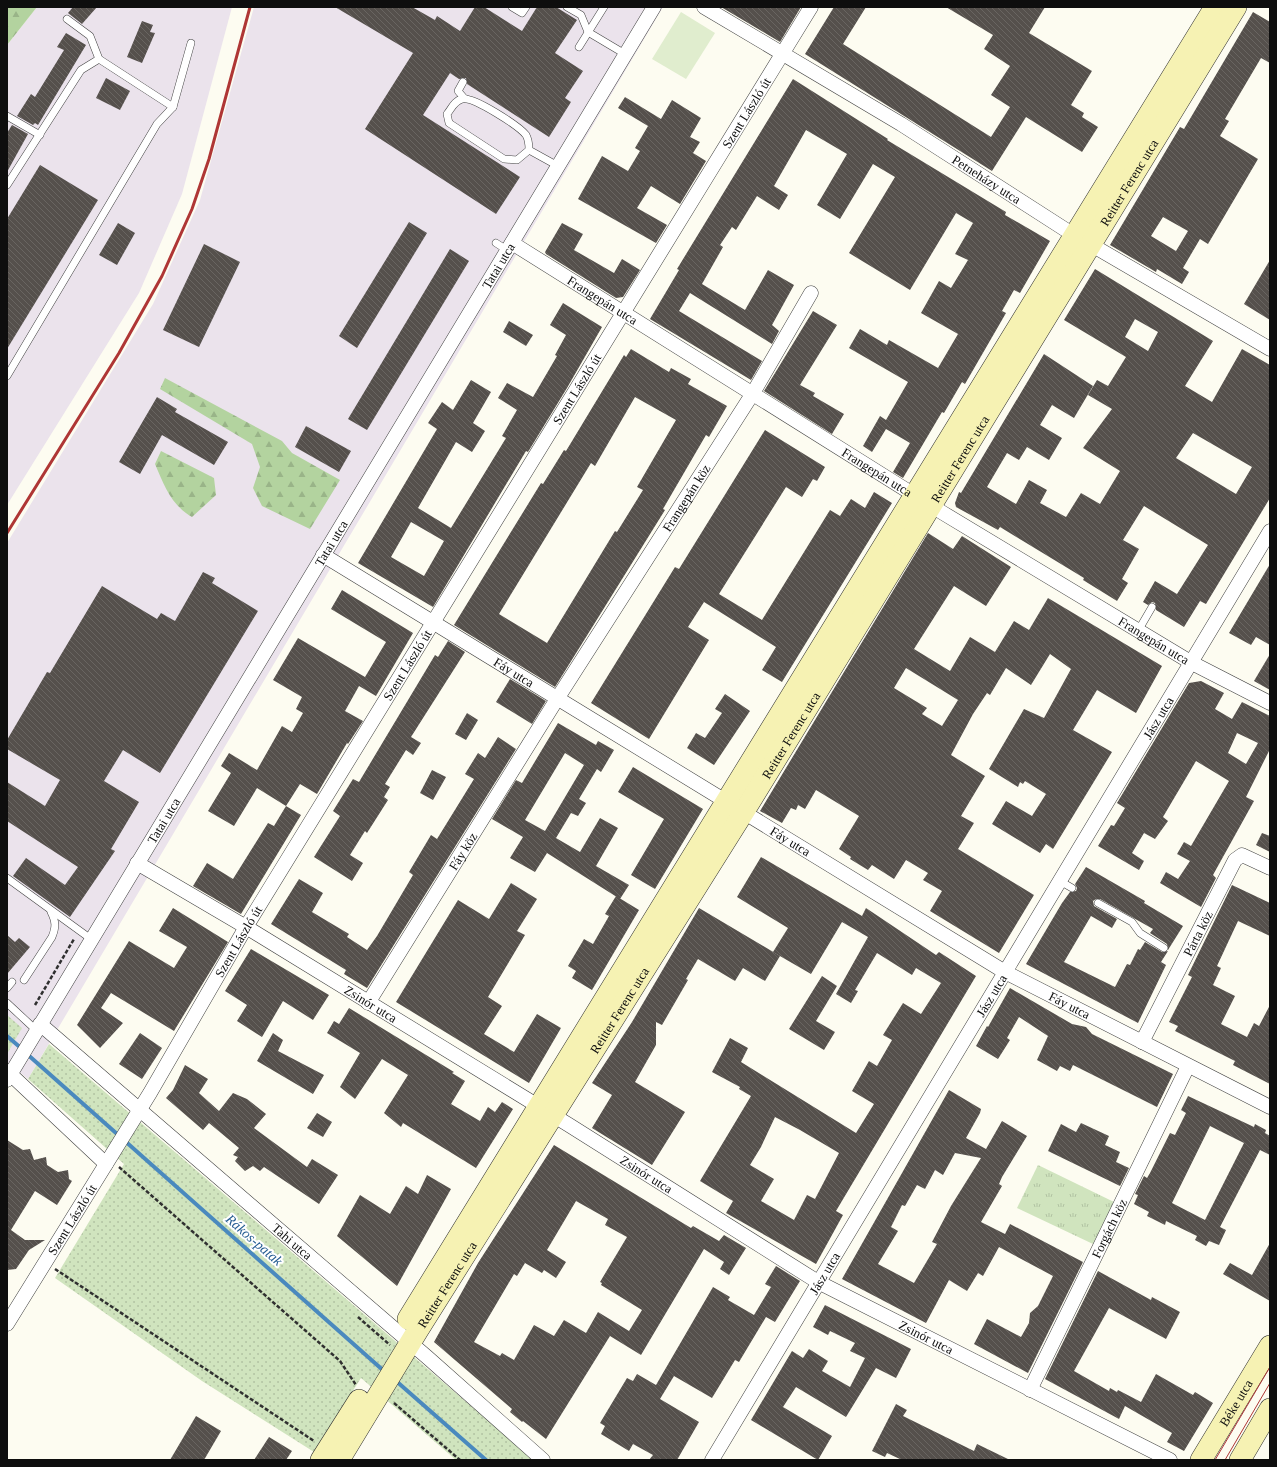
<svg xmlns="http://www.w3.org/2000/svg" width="1277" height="1467" viewBox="0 0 1277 1467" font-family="Georgia,serif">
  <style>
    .industrial { fill: #ebe3ec }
    .grass { fill: url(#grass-dots) }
    .forest { fill: url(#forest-firs) }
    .park { fill: url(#park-tufts) }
    .pitch { fill: #e0edce }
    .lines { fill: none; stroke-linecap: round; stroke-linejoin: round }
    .stream { stroke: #4a89be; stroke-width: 4 }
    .building { fill: url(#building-back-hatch); fill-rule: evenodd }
    .lane-casing { stroke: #414141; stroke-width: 8 }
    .street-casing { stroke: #414141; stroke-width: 15 }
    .secondary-casing { stroke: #303030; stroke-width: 22 }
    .path { stroke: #303030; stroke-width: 2.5; stroke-dasharray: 4 2; stroke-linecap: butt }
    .lane { stroke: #fff; stroke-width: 7 }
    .street { stroke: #fff; stroke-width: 14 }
    .secondary { stroke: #f6f2b3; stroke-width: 21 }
    .tram { stroke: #af3635; stroke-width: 1 }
    .rail { stroke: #af3635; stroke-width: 3 }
    .labels { text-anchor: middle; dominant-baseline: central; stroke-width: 4; stroke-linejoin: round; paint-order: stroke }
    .street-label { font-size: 13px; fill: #0e0e0e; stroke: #fff }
    .water-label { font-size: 14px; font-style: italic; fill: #255c92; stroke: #fff }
  </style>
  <defs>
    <pattern id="grass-dots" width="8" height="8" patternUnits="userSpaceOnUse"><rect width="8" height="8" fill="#d0e4be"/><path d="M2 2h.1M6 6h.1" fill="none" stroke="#b1c2a2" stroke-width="1.8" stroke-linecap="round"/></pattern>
    <pattern id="forest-firs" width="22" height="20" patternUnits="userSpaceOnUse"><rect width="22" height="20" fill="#b3d39f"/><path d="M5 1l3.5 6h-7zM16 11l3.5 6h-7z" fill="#99b488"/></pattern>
    <pattern id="park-tufts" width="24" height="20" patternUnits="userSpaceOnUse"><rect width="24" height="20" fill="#d0e4be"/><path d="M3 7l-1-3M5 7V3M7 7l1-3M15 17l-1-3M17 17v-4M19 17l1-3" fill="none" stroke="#b1c2a2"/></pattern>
    <pattern id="building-back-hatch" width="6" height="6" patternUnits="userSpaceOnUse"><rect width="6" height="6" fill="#55504c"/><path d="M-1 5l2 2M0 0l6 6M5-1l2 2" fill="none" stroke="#696561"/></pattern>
  </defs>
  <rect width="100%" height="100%" fill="#fdfcf1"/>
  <g class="industrial">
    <polygon points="37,7 232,7 182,194 139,293 7,505 7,45"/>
    <polygon points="254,7 663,7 28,1079 7,1062 7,543 153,304 200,200"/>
  </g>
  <g class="grass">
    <polygon points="7,1015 22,1028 7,1054"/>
    <polygon points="49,1044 534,1460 456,1460 361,1378 314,1452 202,1381 55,1278 124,1164 28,1079"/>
  </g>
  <g class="forest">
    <polygon points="7,7 37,7 7,45"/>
    <polygon points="165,378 282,441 292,453 340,480 310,529 262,506 253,488 260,467 252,444 160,389"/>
    <path d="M161 451 214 478 216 495 192 517C171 505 164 485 155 464Z"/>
  </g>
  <polygon class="park" points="1038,1165 1114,1202 1093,1244 1017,1208"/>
  <polygon class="pitch" points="681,12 715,33 686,79 652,59"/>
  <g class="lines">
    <g class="stream">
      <polyline points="7,1036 22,1049"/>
      <polyline points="27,1054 385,1372"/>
      <polyline points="395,1380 486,1460"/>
    </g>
  </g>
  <g class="building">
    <polygon points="73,7 97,7 82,24 68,13"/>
    <polygon points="335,7 412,7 435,20 437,16 460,31 475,7 484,7 522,31 537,7 556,7 577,20 555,53 583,71 565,98 571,102 549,137 467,84 466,78 459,79 450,73 423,115 520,177 496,214 365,129 413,53"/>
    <polygon points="721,7 801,7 780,42"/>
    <polygon points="834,7 866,7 843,44 991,137 1010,107 991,95 1010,66 984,49 993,35 946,7 1045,7 1029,33 1092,71 1071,105 1084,113 1082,117 1098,127 1082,152 1026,117 992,171 805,54"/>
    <path d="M1253 12 1270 22V63L1261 58 1225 119 1229 121 1220 136 1258 159 1208 244 1200 239 1183 268 1189 272 1182 284 1157 269 1156 272 1110 245 1180 127 1184 129ZM1163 217 1188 231 1176 251 1151 236Z"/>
    <polygon points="142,21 153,25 150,32 155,33 142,63 127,57"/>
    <polygon points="66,33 86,45 38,125 35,123 33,125 17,116 31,94 35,97 64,50 57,47"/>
    <polygon points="106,78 130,91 120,110 96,98"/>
    <polygon points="793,79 888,139 887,140 1006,212 1005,215 1050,241 1020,293 1014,290 1002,311 1006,313 965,384 962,382 944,413 942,412 903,478 893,472 910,443 886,429 872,452 863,446 880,416 886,420 908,382 849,348 860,329 887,345 889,340 938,368 958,334 921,313 939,281 951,288 968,260 955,254 973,223 956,213 910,290 849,253 895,177 873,164 840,219 817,205 847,154 806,130 774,186 788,195 779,210 757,196 736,230 732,227 720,245 723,247 702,284 745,310 768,270 794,285 772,325 779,331 772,344 690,293 679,311 762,361 751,380 650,319 679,270 677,269"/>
    <polygon points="625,97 661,119 672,100 701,118 690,137 700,142 693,153 706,161 680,204 651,186 637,208 667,225 656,243 578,199 602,156 628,171 640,151 635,148 648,126 618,108"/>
    <polygon points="12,125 28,134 7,172 7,133"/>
    <polygon points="40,165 98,200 7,349 7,219"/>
    <polygon points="409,222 427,233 357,348 339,336"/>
    <polygon points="118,223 135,233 117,265 99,255"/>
    <polygon points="562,223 583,234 574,250 614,273 622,259 640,270 623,297 616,298 546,254 545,252"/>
    <polygon points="204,244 240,262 199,347 163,330"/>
    <polygon points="450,249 469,261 367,430 348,419"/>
    <polygon points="1270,260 1270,320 1244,304"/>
    <path d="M1095 269 1213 341 1185 386 1212 402 1242 349 1270 365V498L1206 604 1200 601 1184 627 1156 610 1155 603 1152 602 1148 605 1143 602 1155 581 1177 594 1208 545 1144 506 1123 540 1139 549 1122 579 1128 583 1117 601 1083 580 1084 578 1000 527 998 530 956 507 955 503 959 492 961 493 1044 354 1093 386 1074 418 1052 405 1040 425 1062 438 1049 460 1027 447 1019 460 1007 453 987 487 1016 504 1029 480 1047 490 1040 503 1066 517 1081 493 1100 504 1120 471 1083 448 1112 409 1088 395 1097 380 1108 386 1126 357 1064 320ZM1135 319 1158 332 1148 351 1125 337ZM1193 433 1252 467 1236 494 1176 458Z"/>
    <path d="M563 303 602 327 567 388 528 452 526 451 433 607 358 563 437 429 428 423 442 402 453 410 471 380 491 392 473 423 485 431 472 452 456 442 418 508 451 528 506 438 502 436 517 410 498 398 507 383 533 397 557 356 555 355 566 335 550 325ZM411 522 444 541 424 576 391 557Z"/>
    <polygon points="813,311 837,325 800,385 815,393 813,396 844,414 832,434 764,391"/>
    <polygon points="509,321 533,335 526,346 503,332"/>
    <path d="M631 349 669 372 671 368 691 379 688 384 727 406 709 437 706 435 663 509 665 510 555 687 454 625 541 483 543 484 564 450 566 451 624 355 626 357ZM635 397 676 420 637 487 643 490 617 532 615 531 547 643 499 614 591 463 595 466Z"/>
    <polygon points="157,397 177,409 175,412 228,442 214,465 162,435 140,474 119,462"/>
    <polygon points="306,426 351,451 339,472 295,447"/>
    <polygon points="765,430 825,467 817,481 813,479 802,497 786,487 719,594 762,620 830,510 840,516 851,499 865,508 874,492 892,503 782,682 762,670 776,647 704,602 688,627 709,640 649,739 591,703 675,567 679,569"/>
    <path d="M928 533 953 549 962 536 1011 567 986 606 954 586 914 649 950 671 970 637 995 652 1014 621 1029 630 1048 598 1162 666 1136 713 1097 690 1073 730 1112 752 1053 849 1046 844 1040 853 992 824 1006 801 1032 816 1046 794 1025 781 1023 784 1020 782 1018 787 989 769 1024 709 1044 718 1071 669 1050 654 1031 685 1006 668 990 695 987 693 973 714 951 755 985 776 961 816 974 823 958 849 1034 895 999 953 930 911 942 891 923 880 928 873 906 860 894 879 872 865 868 870 850 859 851 857 839 849 859 816 816 790 805 809 798 805 796 810 791 808 782 823 760 811ZM906 668 958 700 942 726 922 714 927 708 894 688Z"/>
    <polygon points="1270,564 1270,645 1256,637 1251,645 1229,633"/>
    <polygon points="203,572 215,578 212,583 258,611 160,773 123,750 104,781 139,802 111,849 115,851 70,917 13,876 26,858 65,885 78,867 7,821 7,782 45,806 60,780 7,749 7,740 47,672 50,673 102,586 157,619 161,613 175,621"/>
    <polygon points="342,590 413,633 376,696 359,686 345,711 363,721 348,744 347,743 317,794 300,784 286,806 257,788 234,826 208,811 231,773 221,766 229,753 257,770 282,726 292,732 303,713 296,709 302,697 273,680 298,638 365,677 386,642 331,609"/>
    <polygon points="448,641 465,652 411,737 421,743 413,755 406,750 385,784 390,787 384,797 388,800 367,833 365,831 350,855 363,863 352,881 314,857 340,816 333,811 353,779 359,782 435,655 438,657"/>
    <polygon points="1270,654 1270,690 1254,681"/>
    <polygon points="510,679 546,701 532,724 496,702"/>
    <path d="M1201 681 1224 693 1215 709 1232 719 1242 702 1270 716V749L1246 797 1254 801 1213 875 1216 878 1201 907 1160 883 1166 872 1178 879 1190 861 1177 854 1184 842 1191 846 1229 781 1196 761 1163 817 1168 821 1155 839 1144 833 1132 853 1144 861 1139 870 1098 846 1111 825 1114 826 1125 808 1117 803 1189 683ZM1237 733 1258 743 1246 764 1228 753Z"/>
    <polygon points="725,694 750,711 714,765 687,748 696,733 705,738 722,713 715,709"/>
    <polygon points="467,713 478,720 466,740 455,734"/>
    <path d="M558 723 596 745 598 741 614 750 601 772 597 769 579 799 586 803 578 816 571 813 556 838 580 852 600 818 618 828 596 866 629 885 620 899 547 853 535 872 510 858 523 837 492 819 516 780 522 783ZM565 753 584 765 545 831 525 820Z"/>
    <polygon points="498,737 516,749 367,988 344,974 346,970 271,924 299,879 323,893 312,912 349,934 347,937 367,950 377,936 413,875 409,872 431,835 437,839 474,779 465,774 478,753 485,758"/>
    <polygon points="633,767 703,809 655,889 631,875 664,819 618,792"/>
    <polygon points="432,770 446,777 433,800 420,793"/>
    <polygon points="286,806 301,815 241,914 193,886 207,863 233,879 268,823 274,826"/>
    <polygon points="1262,833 1270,836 1270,852 1256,845"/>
    <path d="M761 857 862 916 866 908 936 955 939 952 976 976 836 1211 843 1215 816 1264 726 1213 733 1201 700 1181 751 1096 739 1089 740 1087 712 1072 730 1038 748 1048 741 1062 856 1133 874 1104 852 1091 869 1061 877 1066 892 1040 883 1035 903 1003 921 1014 941 983 916 968 912 975 877 953 855 990 858 991 851 1003 836 994 868 937 842 922 811 974 773 952 788 928 737 897ZM775 1117 800 1130 839 1153 815 1199 807 1195 794 1220 761 1201 774 1179 750 1165 761 1147Z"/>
    <polygon points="1086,867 1145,901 1144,903 1183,926 1168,950 1167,944 1150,933 1153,929 1100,899 1096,899 1093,901 1094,906 1117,919 1112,928 1091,916 1064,962 1115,987 1127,964 1130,965 1138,949 1140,950 1145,942 1162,952 1168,951 1161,962 1166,965 1138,1023 1026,964 1062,903 1070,892 1076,891 1077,888 1075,884"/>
    <polygon points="511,883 537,899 517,931 525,935 488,997 502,1006 484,1034 514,1052 537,1014 561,1028 529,1083 396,1002 458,900 489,919"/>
    <polygon points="1232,885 1270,903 1270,936 1238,921 1217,966 1221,968 1213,985 1235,996 1221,1024 1247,1037 1254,1023 1259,1026 1270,1005 1270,1084 1233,1065 1235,1061 1175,1031 1178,1026 1169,1022 1192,977 1188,975"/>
    <polygon points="616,896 639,910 592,990 572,978 576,971 568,966 584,939 593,944 609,916 605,914"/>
    <polygon points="173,908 228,942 174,1031 111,993 101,1008 123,1023 100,1048 77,1025 129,941 174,968 187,947 159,931"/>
    <polygon points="699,908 780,956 765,981 743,968 735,981 698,959 686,979 688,980 662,1025 656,1022 656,1045 635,1082 685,1112 652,1165 592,1128 612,1095 592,1083 632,1022"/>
    <polygon points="7,935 15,942 19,938 30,947 7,974"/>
    <polygon points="251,949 329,995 313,1020 283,1001 262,1037 237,1021 247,1005 225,991"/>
    <polygon points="822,976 837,986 816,1021 835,1032 824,1050 789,1029"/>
    <polygon points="1010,988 1072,1024 1086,1027 1092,1034 1173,1074 1157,1107 1073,1065 1070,1071 1060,1066 1057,1071 1037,1060 1048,1036 1019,1017 1007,1038 1010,1040 998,1059 976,1046 987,1026 988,1027"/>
    <polygon points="349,1008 454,1072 452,1073 465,1081 451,1104 480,1121 488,1107 495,1112 502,1102 513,1109 476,1168 403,1123 401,1127 384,1113 408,1075 382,1059 355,1099 340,1087 360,1053 327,1033 334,1021 339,1024"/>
    <polygon points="140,1033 162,1048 142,1079 119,1064"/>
    <polygon points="273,1033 283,1040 278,1051 324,1075 313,1094 257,1061"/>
    <polygon points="185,1065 208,1079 199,1093 219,1111 233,1093 247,1099 266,1114 254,1128 307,1167 312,1159 338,1175 319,1204 264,1167 260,1171 253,1166 245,1171 235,1161 238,1157 233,1155 239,1148 209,1123 203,1130 166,1098 173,1090"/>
    <path d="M949 1090 981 1109 980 1113 966 1138 986 1149 1002 1121 1027 1136 1002 1177 999 1184 1002 1186 981 1222 1005 1234 1010 1224 1083 1262 1028 1373 974 1344 987 1319 1021 1337 1029 1323 1030 1313 1038 1306 1053 1276 999 1247 983 1276 978 1273 967 1291 949 1280 926 1323 842 1279ZM955 1153 981 1158 951 1206 932 1242 937 1244 914 1283 878 1264 898 1231 891 1227 902 1205 905 1206 917 1185 925 1189 935 1170 943 1175Z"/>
    <path d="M1188 1096 1254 1127 1255 1124 1266 1130 1265 1133 1270 1136V1155L1260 1150 1220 1227 1226 1230 1219 1245 1209 1241 1206 1246 1195 1240 1197 1236 1166 1221 1165 1225 1147 1216 1149 1212 1134 1204 1138 1195 1135 1194 1144 1176 1147 1178 1150 1173 1170 1133 1175 1135 1186 1113 1181 1110ZM1210 1126 1244 1143 1205 1220 1172 1203Z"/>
    <polygon points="317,1113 332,1122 323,1137 307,1128"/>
    <polygon points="1081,1123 1109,1136 1105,1145 1120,1152 1116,1162 1129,1168 1120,1186 1048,1151 1061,1124 1076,1132"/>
    <polygon points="7,1140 23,1150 30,1149 34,1160 46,1157 47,1165 58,1172 68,1170 69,1179 72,1181 57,1205 35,1191 11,1230 25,1240 45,1240 29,1250 16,1269 7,1270"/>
    <path d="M554 1145 691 1228 693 1226 719 1241 724 1235 746 1248 729 1275 720 1269 724 1262 704 1249 641 1355 610 1336 546 1439 523 1421 522 1422 510 1412 512 1409 434 1342 478 1263ZM576 1201 608 1219 605 1225 627 1237 600 1282 602 1283 601 1285 642 1310 629 1331 598 1312 586 1333 564 1320 554 1336 534 1325 514 1360 502 1353 500 1356 474 1342 514 1274 517 1276 525 1263 542 1273 544 1270 556 1278 566 1262 547 1250Z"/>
    <polygon points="427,1175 451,1189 397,1286 337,1236 360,1195 390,1214 406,1186 418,1194"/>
    <polygon points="1270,1243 1270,1301 1223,1274 1230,1263 1252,1275"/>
    <polygon points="776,1266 800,1281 775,1322 766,1317 739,1362 735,1360 712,1398 674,1376 660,1399 699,1422 677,1460 649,1460 653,1455 633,1444 629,1451 601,1434 605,1426 600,1423 627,1378 633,1381 637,1374 656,1385 713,1287 730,1297 728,1300 754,1315 771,1287 765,1284"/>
    <polygon points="1098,1271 1151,1300 1152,1297 1180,1312 1166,1339 1109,1308 1074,1371 1109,1391 1110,1388 1117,1392 1118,1390 1141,1402 1156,1374 1193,1395 1195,1392 1213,1403 1184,1451 1167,1442 1172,1433 1125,1406 1119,1419 1045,1379"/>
    <polygon points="825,1305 911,1349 896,1378 876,1368 846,1417 796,1387 783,1407 832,1436 818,1460 751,1420 792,1351 803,1358 809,1349 828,1361 822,1371 850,1387 865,1358 850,1351 855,1343 830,1331 828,1335 813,1327"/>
    <polygon points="896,1404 907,1410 903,1416 974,1451 977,1444 1010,1460 902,1460 887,1453 885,1457 872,1451"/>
    <polygon points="196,1416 221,1431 204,1460 170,1460"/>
    <polygon points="269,1437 292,1451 286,1460 254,1460"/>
  </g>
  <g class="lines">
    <g class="lane-casing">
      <g id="lane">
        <polyline points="512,7 522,13 526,7"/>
        <polyline points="567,7 581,15 588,32 625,54"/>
        <polyline points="579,47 604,7"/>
        <polyline points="463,82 458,91 464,98"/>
        <polyline points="173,107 191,43"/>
        <polyline points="7,116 40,135"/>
        <path d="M529 150 517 160 504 159 449 123 447 114C452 108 454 101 462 99 473 96 519 126 526 135 529 140 529 145 529 150L558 166"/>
        <polyline points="7,185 81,70 99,59"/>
        <polyline points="496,243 507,250"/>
        <polyline points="7,376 157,124 173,107 99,59 90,36 67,19"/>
        <polyline points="1138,631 1152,607"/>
        <polyline points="7,878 91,939"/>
        <polyline points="1060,881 1072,888"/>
        <polyline points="1098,903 1132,922 1140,933 1164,948"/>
        <path d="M24 980 52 937C56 927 56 922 51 912"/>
        <polyline points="7,988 12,982"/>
        <polyline points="7,1003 36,1030"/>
      </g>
    </g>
    <g class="street-casing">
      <g id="street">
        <path id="s1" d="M704 7 901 124 1066 230 1270 349"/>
        <path id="s2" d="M512 243 943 513 1192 663 1270 703"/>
        <path id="s3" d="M323 555 1005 972 1270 1107"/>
        <path id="s4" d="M137 863 246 927 569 1125 818 1282 1170 1460"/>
        <path id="s5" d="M368 1003 557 699 753 393 811 293"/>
        <path id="s6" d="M40 1024 427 1357 543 1460"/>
        <path id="s7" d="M1142 1042 1235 860 1242 855 1270 868"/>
        <polyline points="7,1071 106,1164"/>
        <path id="s8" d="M7 1080 654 7"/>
        <path id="s9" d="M7 1324 150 1093 246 927 811 7"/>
        <path id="s10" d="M1030 1390 1188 1066"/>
        <path id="s11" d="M712 1460 1270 531"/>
      </g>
    </g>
    <g class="secondary-casing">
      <g id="secondary">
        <polyline points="408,1319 1215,7"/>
        <polyline points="321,1460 359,1400"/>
        <path id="s12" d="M339 1460 418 1330 743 813 1236 7"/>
        <path id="s13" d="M1201 1460 1270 1346"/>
        <polyline points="1240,1460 1270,1409"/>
      </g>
    </g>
    <g class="path">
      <polyline points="35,1005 74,939"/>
      <polyline points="119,1167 340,1361 356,1385"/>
      <polyline points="55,1269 314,1441"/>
      <polyline points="358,1317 390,1345"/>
      <polyline points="394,1403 460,1460"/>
    </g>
    <use href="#lane" class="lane"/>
    <use href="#street" class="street"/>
    <use href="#secondary" class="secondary"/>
    <g class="tram">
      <polyline points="1215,1460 1270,1367"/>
      <polyline points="1225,1460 1270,1383"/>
    </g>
    <polyline class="rail" points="7,533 119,353 162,276 192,209 209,159 250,7"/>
  </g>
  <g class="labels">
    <g class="street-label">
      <text stroke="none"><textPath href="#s9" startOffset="1419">Szent László út</textPath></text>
      <text stroke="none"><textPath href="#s1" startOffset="331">Petneházy utca</textPath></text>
      <text stroke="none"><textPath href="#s12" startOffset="1502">Reitter Ferenc utca</textPath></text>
      <text stroke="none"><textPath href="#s8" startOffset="951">Tatai utca</textPath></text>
      <text stroke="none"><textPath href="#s2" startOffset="107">Frangepán utca</textPath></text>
      <text stroke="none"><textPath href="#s9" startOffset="1095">Szent László út</textPath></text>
      <text stroke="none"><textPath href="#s12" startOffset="1178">Reitter Ferenc utca</textPath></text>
      <text stroke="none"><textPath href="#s2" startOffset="431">Frangepán utca</textPath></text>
      <text stroke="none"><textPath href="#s5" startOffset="597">Frangepán köz</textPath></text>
      <text stroke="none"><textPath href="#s8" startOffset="627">Tatai utca</textPath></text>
      <text stroke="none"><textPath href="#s2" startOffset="755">Frangepán utca</textPath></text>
      <text stroke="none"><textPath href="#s9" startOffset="771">Szent László út</textPath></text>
      <text stroke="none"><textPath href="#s3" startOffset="224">Fáy utca</textPath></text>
      <text stroke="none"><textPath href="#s11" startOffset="866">Jász utca</textPath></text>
      <text stroke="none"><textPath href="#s12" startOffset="854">Reitter Ferenc utca</textPath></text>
      <text stroke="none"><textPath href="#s8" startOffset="303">Tatai utca</textPath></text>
      <text stroke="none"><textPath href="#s3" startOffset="548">Fáy utca</textPath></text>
      <text stroke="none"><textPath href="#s5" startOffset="179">Fáy köz</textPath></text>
      <text stroke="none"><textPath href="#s7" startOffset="122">Párta köz</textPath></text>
      <text stroke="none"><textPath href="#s9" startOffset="447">Szent László út</textPath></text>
      <text stroke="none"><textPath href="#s11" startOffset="542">Jász utca</textPath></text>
      <text stroke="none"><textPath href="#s4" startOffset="273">Zsinór utca</textPath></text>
      <text stroke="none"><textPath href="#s3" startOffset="872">Fáy utca</textPath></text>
      <text stroke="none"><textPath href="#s12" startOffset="530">Reitter Ferenc utca</textPath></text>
      <text stroke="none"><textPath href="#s4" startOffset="597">Zsinór utca</textPath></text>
      <text stroke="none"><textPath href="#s9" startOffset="123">Szent László út</textPath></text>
      <text stroke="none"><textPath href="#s10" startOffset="180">Forgách köz</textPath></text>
      <text stroke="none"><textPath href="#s6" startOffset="333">Tahi utca</textPath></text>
      <text stroke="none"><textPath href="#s11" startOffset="218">Jász utca</textPath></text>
      <text stroke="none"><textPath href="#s12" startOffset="206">Reitter Ferenc utca</textPath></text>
      <text stroke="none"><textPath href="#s4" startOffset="921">Zsinór utca</textPath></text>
      <text stroke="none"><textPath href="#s13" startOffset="67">Béke utca</textPath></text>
    </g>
    <g class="water-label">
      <text transform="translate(254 1240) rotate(41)">Rákos-patak</text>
    </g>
  </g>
  <rect width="1277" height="1467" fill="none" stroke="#0e0e0e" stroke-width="16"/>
</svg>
